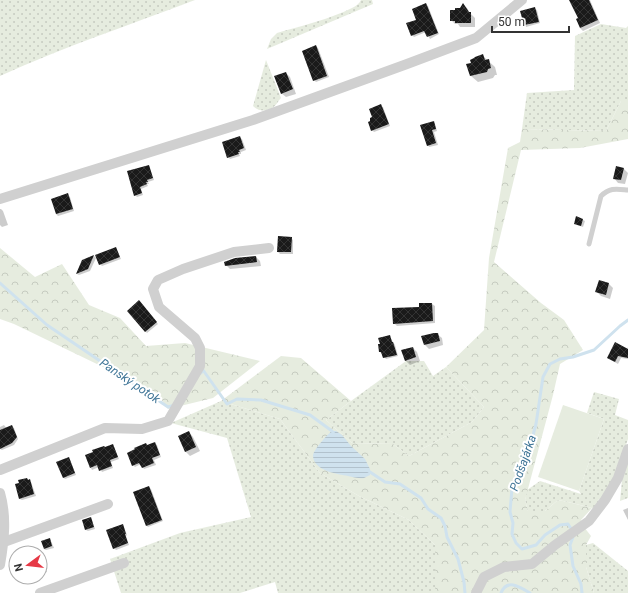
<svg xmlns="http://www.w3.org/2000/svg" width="628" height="593" viewBox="0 0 628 593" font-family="Roboto,sans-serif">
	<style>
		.grass { fill: url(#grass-dots) }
		.forest { fill: url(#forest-crowns) }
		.garden { fill: #e6ecdf }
		.water { fill: url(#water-rules) }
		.shadow { fill: #0003 }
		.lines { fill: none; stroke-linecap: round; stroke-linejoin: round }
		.stream { stroke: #cfe2ee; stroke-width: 3 }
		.building { fill: url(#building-cross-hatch) }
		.service { stroke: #d0d0d0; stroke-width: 5 }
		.minor { stroke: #d0d0d0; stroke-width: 10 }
		.labels { text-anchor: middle; stroke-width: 4; stroke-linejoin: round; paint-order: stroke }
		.water-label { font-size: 12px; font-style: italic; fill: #3f7597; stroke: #fff }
	</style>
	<defs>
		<pattern id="grass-dots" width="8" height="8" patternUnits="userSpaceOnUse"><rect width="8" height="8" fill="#e6ecdf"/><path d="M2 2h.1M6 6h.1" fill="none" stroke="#c6cbc0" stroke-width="1.8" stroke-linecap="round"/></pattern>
		<pattern id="forest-crowns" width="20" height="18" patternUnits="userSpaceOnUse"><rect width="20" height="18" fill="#e6ecdf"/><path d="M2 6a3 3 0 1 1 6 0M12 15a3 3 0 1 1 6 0" fill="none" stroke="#c6cbc0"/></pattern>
		<pattern id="water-rules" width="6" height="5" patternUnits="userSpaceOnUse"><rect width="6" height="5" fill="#cfe2ee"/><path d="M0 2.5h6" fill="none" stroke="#b2c2cd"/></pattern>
		<pattern id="building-cross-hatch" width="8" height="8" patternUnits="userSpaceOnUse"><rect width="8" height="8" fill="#1a1a1a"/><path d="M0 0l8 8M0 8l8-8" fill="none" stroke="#333"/></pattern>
	</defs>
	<rect width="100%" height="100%" fill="#fff"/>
	<!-- grass -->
	<path class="grass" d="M0,0H195C130,25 63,47 0,76Z
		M361,0H372L373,4L267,49L271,39L277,33C301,26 330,19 352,8C356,6 359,4 361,0Z
		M601,24L626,28L628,26V101H621L606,131L522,129L527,93L574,90L575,36Z
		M266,60L281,98C278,101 276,106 272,108C266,112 258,111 253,106Z
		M406,361H424L433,376L446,367L484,407L472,422L409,456L393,444L352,443L326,420L351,401Z
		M594,392L619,399L615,415L628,420V439L617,471L603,498L598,500L599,501L596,508H592L568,502L558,500L545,511H528L525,500L527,490L540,481L581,494L579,491L604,419L587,413Z
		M221,401L280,419L320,473L359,496L409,520L435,545V593H278L275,582L240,593H121L110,559L180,533L251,517L227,438L171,423Z
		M628,458V498L620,501L622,480Z
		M593,543L628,571V593H594L586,567V545Z"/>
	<!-- forest -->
	<path class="forest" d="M621,101H628V139L580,148L521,150L494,262L541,303L564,320L583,350L560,364L553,395L525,500L528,511H545L558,500L568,502L592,508L581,520L584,527L591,536L586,545V567L594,593H435V545L409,520L359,496L320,473L280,419L221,401L281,356L301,358L351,401L326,420L352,443L393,444L409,456L472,422L484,407L446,367L484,330L489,258L508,148L520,142L522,129L606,131Z
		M0,248L35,277L62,264L89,305L120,318L146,346L185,343L260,361L213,398L168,409L157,393L14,324L0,319Z"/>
	<!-- garden -->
	<path class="garden" d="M563,405L604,419L579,491L538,477Z"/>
	<!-- water -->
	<path class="water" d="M332,431H336L342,435L351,446L365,459L370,469V475C368,476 366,477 364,478C360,479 353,477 348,476C338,474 314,471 313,456C313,450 327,435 332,431Z"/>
	<!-- shadow -->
	<path class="shadow" d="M571,0H590L600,23L583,31L580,28L579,19Z
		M426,4L428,6L439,34L430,39L426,32L414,37L412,35L417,20Z
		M463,4L467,8L470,13L475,18V27H460L458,24H455L451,20L456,11L461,9Z
		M535,9L537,10L540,23L526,27L524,25Z
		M316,46L318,48L329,77L316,82L314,80Z
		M483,56L495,67L497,75H495L493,78L478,82L471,76L472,63Z
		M286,73L290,77L296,94L286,97L281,93Z
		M381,106L383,107L390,126L374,132L372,130Z
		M433,122L435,124L437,131L434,132L438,145L429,147L428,145Z
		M240,138L242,139L246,150L241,152V154H239L240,156L230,159L228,157Z
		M149,166L150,168L154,180L148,182L149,184H147L148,186L141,189L143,195L137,197L135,195Z
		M623,168L628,173L625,184L618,183L614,178Z
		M68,195L70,197L74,211L58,216L56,214Z
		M0,209H1L3,211L8,225L2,227L0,225Z
		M583,220L585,221L583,227L577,225L575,223Z
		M291,238L293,240V254H280L278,252Z
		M115,248L117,250L121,259L102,266L100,264Z
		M94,256L96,258L90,271L79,275L77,274L83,261Z
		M256,257L260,261L261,266L230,269L226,265Z
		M609,284L613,288L610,299L601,296L596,291Z
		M139,302L158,324L147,333L128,311Z
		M420,304H432L435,306V323L397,326L394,323L420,307Z
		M437,334L442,338L443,345L429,349L425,345Z
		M390,337L395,345L398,356L386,359L380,352Z
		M628,347V359L621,358L618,364L611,360L608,358L627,350Z
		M413,348L417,352L420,361L410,365L405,360Z
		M4,425L7,429L12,426L14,428L18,439L14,445L2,450L0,449V427Z
		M189,432L193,437L200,451L190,456L185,451Z
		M155,443L157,445L161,457L154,460L156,465L144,469L141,464L135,467L133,465L147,446Z
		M114,447L119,459L111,462L113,468L102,472L99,467L92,470L91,468L105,448Z
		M68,458L70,460L76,475L65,479L63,477Z
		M27,479L31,482L36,496L22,500L20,499Z
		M149,487L151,489L163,521L148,527L146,525Z
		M628,508V520L623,510Z
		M90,518L92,520L95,529L88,531L86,530Z
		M122,525L124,527L127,535L126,536L129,545L116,550L114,548Z
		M49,539L51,541L54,548L46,550L44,549Z
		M40,554L47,572L40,575Z"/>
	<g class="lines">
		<!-- stream -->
		<path class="stream" d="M0,283L47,325L168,407L175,405
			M201,373L203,370L227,404L237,399L261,400L310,415L332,431L334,434
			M367,470L385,482L400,484L421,498L428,509L441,518L445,526L447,537L458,559L464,582L465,593
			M572,530L568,524L560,525L545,535L536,545L522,549L516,543L512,534L513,523L510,512L512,488L519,469L528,454L536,424L543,377L550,364L560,359L573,357L594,350L620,326L628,320
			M573,535V537L570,545L573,566L581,584L582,593
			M501,593C507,578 520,587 530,593"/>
	</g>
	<!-- building -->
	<path class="building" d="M569,0H589L598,20L580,28L576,19L578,18Z
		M426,3L438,33L427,37L424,31L411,36L406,23L416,20L412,9Z
		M463,3L469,12H471V23H455V21H450V10H455V8H460Z
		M535,7L539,22L524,25L520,11Z
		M316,45L327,76L313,81L302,51Z
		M483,54L485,60L489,59L491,68L488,69L487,72L470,76L466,64L471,63L470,60L474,58L475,57Z
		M286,72L293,89L281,94L274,76Z
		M381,104L389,124L371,131L368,122L370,121V118L372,117L369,109Z
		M434,121L436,129L432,130L436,143L427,146L420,125Z
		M240,136L244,148L239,150L240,152H238L239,154L227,158L222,142Z
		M149,165L153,178L147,180L148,182H146L147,184L140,187L142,193L134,196L127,171Z
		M616,166L624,168L621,180L613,179Z
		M68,193L73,209L56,214L51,199Z
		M576,216L583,219L581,226L574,224Z
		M278,236L292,237L291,252H277Z
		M116,247L120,257L99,265L95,255Z
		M94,255L88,269L76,274L82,260Z
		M256,256L257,262L225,266L224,262L235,258Z
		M599,280L609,283L606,295L595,292Z
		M139,300L157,322L145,332L127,311Z
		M419,303H432L433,321L393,324L392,308L419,307Z
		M434,333H438L440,341L424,345L421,336Z
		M390,335L392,342H393L397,355L383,358L381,352H379L378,344H380L378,338Z
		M615,342L628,349V358L618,356L615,362L607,358Z
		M413,347L416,357L405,361L401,350Z
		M12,425L17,437L12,443L0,449V430Z
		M189,431L196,447L185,452L178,436Z
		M155,442L160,455L152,458L154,463L142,468L139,463L132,466L127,453L135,449L134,448L146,443L147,445Z
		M113,444L118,457L110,460L112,466L99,471L97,465L90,468L85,455L93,452L92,450L104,446L105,447Z
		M69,457L75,473L63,478L56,462Z
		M27,478L28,480L30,479L34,494L19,499L15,484L19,483L18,480Z
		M149,486L162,520L146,526L133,492Z
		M91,517L94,527L85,530L82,520Z
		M123,524L126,534H125L128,543L113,549L106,530Z
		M50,538L52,546L44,549L41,541Z"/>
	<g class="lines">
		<!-- service -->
		<path class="service" d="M589,244L601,196C610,187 617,189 628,190"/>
		<!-- minor -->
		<path class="minor" d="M0,199L253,120L407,64L476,38L522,0
			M0,470L105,428L142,429L168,421L200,366V348L195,338L159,307L153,289L158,280L183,269L234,252L269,248
			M0,493C7,517 4,541 0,565
			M4,542L108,504
			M40,593L124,563
			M476,593L484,577L504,567L532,564L555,545L589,521L605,500L618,478L628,449"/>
	</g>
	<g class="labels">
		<!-- water labels -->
		<g class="water-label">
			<text transform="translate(130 381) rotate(34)" y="4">Panský potok</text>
			<text transform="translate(523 463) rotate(-71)" y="4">Podšajárka</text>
		</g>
	</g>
	<!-- north arrow -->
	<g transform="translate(28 565) rotate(255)"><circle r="19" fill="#ffffff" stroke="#adadad"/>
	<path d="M0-3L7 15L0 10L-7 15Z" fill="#e63946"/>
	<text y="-6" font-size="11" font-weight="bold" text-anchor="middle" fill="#333333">N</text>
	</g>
	<!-- scale -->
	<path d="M492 26v6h77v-6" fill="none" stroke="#333333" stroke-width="2"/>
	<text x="498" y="26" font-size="12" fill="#333333" stroke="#ffffff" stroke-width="3" paint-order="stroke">50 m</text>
</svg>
